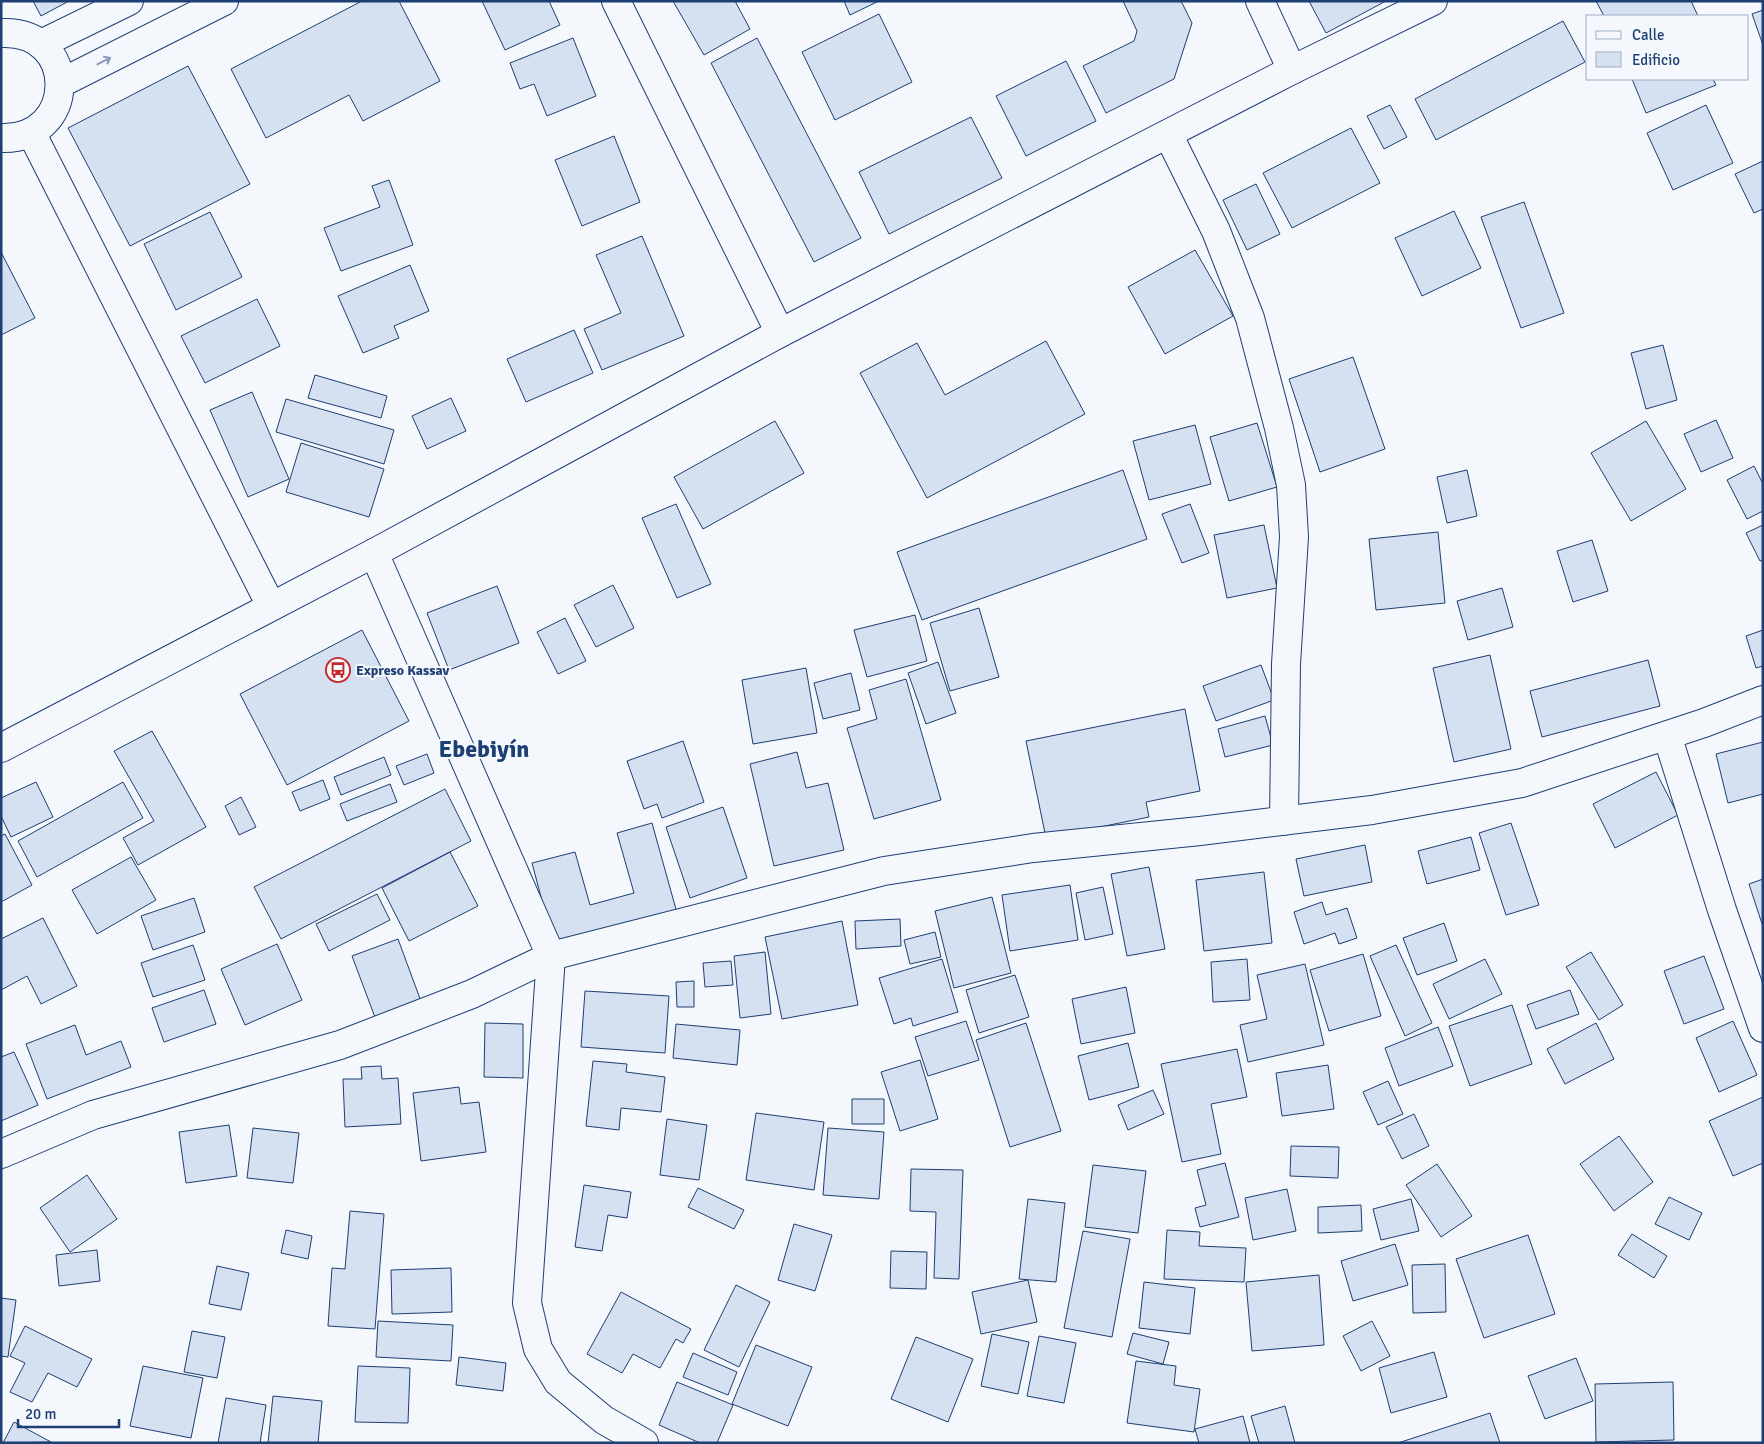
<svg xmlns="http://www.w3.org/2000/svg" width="1764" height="1444" viewBox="0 0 1764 1444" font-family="Signika,sans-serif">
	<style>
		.building { fill: #d5e0f0; stroke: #1d3f73 }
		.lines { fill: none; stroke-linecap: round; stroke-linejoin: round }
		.street-casing { stroke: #1d3f73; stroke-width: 30 }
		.secondary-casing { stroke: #1d3f73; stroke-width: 30 }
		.street { stroke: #f4f7fb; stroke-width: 28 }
		.secondary { stroke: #f4f7fb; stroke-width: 28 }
		.oneway { stroke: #889bb7 }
		.labels { text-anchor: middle; stroke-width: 4; stroke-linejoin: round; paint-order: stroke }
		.poi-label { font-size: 14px; font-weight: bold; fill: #1d3f73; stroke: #f4f7fb; text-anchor: start }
		.town-label { font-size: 24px; font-weight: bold; fill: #1d3f73; stroke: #f4f7fb }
	</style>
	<rect width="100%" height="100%" fill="#f4f7fb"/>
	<!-- building -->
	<path class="building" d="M33,1H69L41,16Z
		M362,1H399L440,81L363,121L349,95L266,138L231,69Z
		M482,1H549L560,25L505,50Z
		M673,1H735L750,29L704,55Z
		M844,1H879L850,15Z
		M1123,1H1181L1192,23L1174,79L1106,113L1083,66L1134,41L1137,31Z
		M1309,1H1386L1326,33Z
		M1596,1H1691L1698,16H1604Z
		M1763,10V45L1752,14Z
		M879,14L912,82L835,120L802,52Z
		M1563,21L1585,62L1436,140L1415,99Z
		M573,38L596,96L547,116L534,84L520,89L510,63Z
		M757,38L861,238L814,262L711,63Z
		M1066,61L1096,121L1026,156L996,96Z
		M188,66L250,184L130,246L68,128Z
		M1632,79H1713L1716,85L1646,113Z
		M1390,105L1407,137L1384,149L1367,116Z
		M1706,105L1733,163L1673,190L1647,133Z
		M971,117L1002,178L889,234L859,172Z
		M1351,128L1380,183L1292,228L1263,173Z
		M614,136L640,202L582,226L555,160Z
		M1763,161V209L1754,213L1735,174Z
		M389,180L413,245L341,271L324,228L380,207L372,186Z
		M1256,184L1280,234L1247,250L1223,200Z
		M1524,202L1564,313L1521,328L1481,217Z
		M1454,211L1481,268L1422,296L1395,238Z
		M210,212L242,277L176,310L144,244Z
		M642,236L684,336L602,370L584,329L621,313L596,255Z
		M1195,250L1233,316L1165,354L1128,287Z
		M1,252L35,318L1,335Z
		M410,265L429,311L394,326L399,338L363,353L338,296Z
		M257,299L280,346L205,383L181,336Z
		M574,330L593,373L526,402L507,359Z
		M1046,341L1085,414L927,498L860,373L917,343L945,395Z
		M1663,345L1677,400L1646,409L1631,353Z
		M1353,357L1385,449L1320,472L1289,379Z
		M315,375L387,396L381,418L308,398Z
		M252,392L289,479L248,497L210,410Z
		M451,398L466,431L427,449L412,416Z
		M286,399L394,430L384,464L276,432Z
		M1716,420L1733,458L1701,472L1684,434Z
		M775,421L804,473L703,529L674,477Z
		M1646,421L1686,489L1631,521L1591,453Z
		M1257,423L1277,487L1229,501L1210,437Z
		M1195,425L1211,484L1149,500L1133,441Z
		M301,443L384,469L369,517L286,492Z
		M1754,466L1763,484V511L1747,519L1727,480Z
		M1123,470L1147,539L922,620L897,552Z
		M1467,470L1477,516L1447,523L1437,477Z
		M676,504L711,584L677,598L642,518Z
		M1190,504L1209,553L1182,563L1162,514Z
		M1264,525L1277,588L1227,598L1214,535Z
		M1763,525V560L1760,561L1746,533Z
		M1438,532L1445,603L1376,610L1369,539Z
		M1592,540L1608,591L1573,602L1557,551Z
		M613,585L634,628L596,647L574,605Z
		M497,586L519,643L449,670L427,613Z
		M1502,588L1513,627L1468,640L1457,601Z
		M979,608L999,677L950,691L930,623Z
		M915,615L927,661L867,677L854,630Z
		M565,618L586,661L558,674L537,632Z
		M362,630L409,721L287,785L240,694Z
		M1763,630V666L1756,668L1746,636Z
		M1490,655L1511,749L1454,762L1433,668Z
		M1648,660L1660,706L1542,737L1530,691Z
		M938,662L956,713L926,724L908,673Z
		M1261,665L1274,700L1216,721L1203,686Z
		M806,668L817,733L753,744L742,680Z
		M851,673L860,710L823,719L814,683Z
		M906,679L941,800L874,819L847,728L877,719L869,690Z
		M1185,709L1200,791L1146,802L1149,817L1046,838L1026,741Z
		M1265,716L1273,745L1225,757L1218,729Z
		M152,731L206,827L138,865L123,838L154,821L114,751Z
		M683,741L704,802L662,818L657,804L644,809L627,761Z
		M1763,742V794L1728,803L1716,754Z
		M797,752L806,788L828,783L844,850L774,866L750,764Z
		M427,754L434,773L404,785L396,766Z
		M384,757L391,775L341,795L334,777Z
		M1656,772L1678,815L1615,848L1593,804Z
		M323,780L330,799L300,811L292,792Z
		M36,782L53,817L11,837L1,816V798Z
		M123,782L143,818L37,877L18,841Z
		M390,784L397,802L347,821L340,804Z
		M445,789L471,841L281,939L254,887Z
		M241,797L256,827L239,835L225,806Z
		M723,807L747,878L690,898L666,827Z
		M652,823L677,913L554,946L532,863L575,852L590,905L634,893L617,833Z
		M1511,823L1539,905L1506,915L1479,833Z
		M5,834L32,885L1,902V836Z
		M1471,837L1480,870L1427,884L1418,851Z
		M1365,845L1372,882L1304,896L1296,859Z
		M450,852L478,906L409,941L382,888Z
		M131,857L156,900L97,934L72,890Z
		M1149,867L1165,949L1127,956L1111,874Z
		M1264,872L1272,943L1204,951L1196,880Z
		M1763,879V927L1749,884Z
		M1070,885L1078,940L1010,951L1002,895Z
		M1103,887L1113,934L1085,940L1076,893Z
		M377,894L390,920L329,951L316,924Z
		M992,897L1011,973L954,988L935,911Z
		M194,898L205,932L153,950L141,916Z
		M1322,902L1326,915L1347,908L1357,938L1339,944L1335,933L1304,944L1294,912Z
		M43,918L77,986L41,1004L27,976L1,990V939Z
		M900,919L901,946L856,949L855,921Z
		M842,921L858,1005L782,1019L765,937Z
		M1444,923L1457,961L1417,975L1403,938Z
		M935,932L941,957L910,964L904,940Z
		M398,939L422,1004L376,1020L352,956Z
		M277,944L302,1000L245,1025L221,969Z
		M193,945L205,980L153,997L141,963Z
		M1396,945L1432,1023L1405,1036L1370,956Z
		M765,952L771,1014L740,1018L734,956Z
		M1591,952L1623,1005L1599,1020L1566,967Z
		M1363,954L1381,1016L1329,1031L1310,970Z
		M1704,956L1724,1009L1684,1024L1664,971Z
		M942,959L958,1012L913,1026L911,1018L894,1024L879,978Z
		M1247,959L1250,1000L1213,1002L1211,962Z
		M1485,959L1502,994L1449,1019L1433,984Z
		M731,961L733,985L705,987L703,963Z
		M1305,964L1324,1045L1248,1062L1240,1025L1267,1019L1257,975Z
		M1015,975L1029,1017L979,1033L966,990Z
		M694,981V1007H677L676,982Z
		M1126,987L1135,1033L1081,1044L1072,999Z
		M204,990L216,1024L164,1042L152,1008Z
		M1570,990L1579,1014L1536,1029L1527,1005Z
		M585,991L669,996L665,1053L581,1047Z
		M1512,1005L1532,1064L1470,1086L1449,1026Z
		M966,1021L979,1060L928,1076L915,1037Z
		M1733,1021L1757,1075L1719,1092L1696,1038Z
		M485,1023L523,1024V1078L484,1077Z
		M1026,1023L1061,1131L1010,1147L976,1040Z
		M1596,1023L1614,1059L1565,1084L1547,1049Z
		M676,1024L740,1030L737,1065L673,1058Z
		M75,1025L86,1055L121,1041L131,1067L47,1099L26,1044Z
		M1438,1027L1453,1066L1399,1086L1385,1048Z
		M1128,1043L1139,1087L1089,1100L1078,1056Z
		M1237,1049L1247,1097L1211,1104L1221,1154L1182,1162L1161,1064Z
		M14,1052L38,1105L1,1121V1057Z
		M920,1060L938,1119L900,1131L881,1072Z
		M593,1061L627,1064L626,1072L665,1077L661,1112L621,1108L619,1130L586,1126Z
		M1328,1065L1334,1109L1282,1116L1276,1073Z
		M381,1066L382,1079L398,1078L401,1124L345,1127L343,1079H362L361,1067Z
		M1388,1081L1403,1114L1378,1125L1363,1092Z
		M459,1087L461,1104L479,1102L486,1152L421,1161L413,1093Z
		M1153,1090L1164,1114L1128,1130L1118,1105Z
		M1763,1097V1163L1733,1176L1709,1121Z
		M852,1099H884V1124H852Z
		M756,1113L824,1122L814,1190L746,1180Z
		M1414,1114L1429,1146L1402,1159L1386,1127Z
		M667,1119L707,1125L699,1180L660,1175Z
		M229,1125L237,1176L186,1183L179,1132Z
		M253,1128L299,1133L293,1183L247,1178Z
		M828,1128L884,1132L879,1199L823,1195Z
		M1619,1136L1653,1182L1614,1211L1580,1164Z
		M1291,1146L1339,1147L1338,1178L1290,1176Z
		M1225,1163L1239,1217L1200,1227L1195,1208L1206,1205L1197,1170Z
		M1437,1164L1472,1216L1441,1237L1406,1185Z
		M1093,1165L1146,1171L1138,1233L1085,1227Z
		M911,1169L963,1170L959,1279L934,1278L936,1212L910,1211Z
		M87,1175L117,1219L70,1252L40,1208Z
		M584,1185L631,1192L627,1218L608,1215L602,1251L575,1247Z
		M698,1188L744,1210L734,1229L688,1207Z
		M1287,1189L1296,1231L1253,1240L1245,1198Z
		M1669,1197L1702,1213L1689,1240L1655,1224Z
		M1028,1199L1065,1203L1056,1282L1019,1279Z
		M1411,1199L1419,1231L1381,1240L1373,1209Z
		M1361,1205L1362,1231L1318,1233V1207Z
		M350,1211L384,1214L375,1329L328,1326L332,1268L345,1269Z
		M794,1224L832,1235L815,1291L778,1280Z
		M286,1230L312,1236L308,1259L281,1253Z
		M1167,1230L1200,1232L1199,1246L1246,1248L1244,1282L1164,1279Z
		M1083,1231L1130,1239L1112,1337L1064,1328Z
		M1632,1234L1667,1256L1654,1278L1618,1255Z
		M1528,1235L1555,1314L1484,1338L1456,1259Z
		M1395,1244L1408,1285L1353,1301L1341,1261Z
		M97,1250L100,1281L59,1286L56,1255Z
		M891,1251L927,1252L926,1289L890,1288Z
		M1445,1264L1446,1312L1413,1313L1412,1265Z
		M217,1266L249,1273L241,1310L209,1304Z
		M451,1268L452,1312L392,1314L391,1270Z
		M1319,1275L1324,1345L1252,1351L1246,1282Z
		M1028,1280L1037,1322L981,1334L972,1292Z
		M1144,1282L1195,1288L1190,1334L1139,1328Z
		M736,1285L770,1302L739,1367L704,1350Z
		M621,1292L691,1329L683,1343L676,1339L660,1368L633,1354L622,1373L587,1354Z
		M1,1298L16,1300L8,1357L1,1356Z
		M378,1321L453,1325L451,1361L376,1357Z
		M1372,1321L1390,1356L1361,1371L1343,1336Z
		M25,1326L92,1359L77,1387L48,1373L32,1402L10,1392L25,1363L10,1356Z
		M192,1331L225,1337L217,1378L184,1372Z
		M1133,1333L1169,1342L1163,1364L1127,1354Z
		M992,1334L1029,1342L1018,1394L981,1386Z
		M1039,1336L1076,1343L1064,1403L1027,1396Z
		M916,1337L973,1359L948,1422L891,1399Z
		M756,1345L812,1367L788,1426L732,1404Z
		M1434,1352L1447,1397L1391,1413L1379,1368Z
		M693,1353L737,1372L728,1395L683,1377Z
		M459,1357L506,1363L503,1391L456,1385Z
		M1576,1358L1593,1401L1545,1419L1528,1376Z
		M1136,1361L1176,1366L1174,1385L1200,1389L1194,1432L1127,1423Z
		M143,1366L203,1378L191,1438L130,1426Z
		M358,1366L410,1368L408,1423L355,1422Z
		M677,1382L733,1405L717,1443H700L659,1425Z
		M1673,1382L1674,1440L1596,1442L1595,1384Z
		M273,1396L322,1401L318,1443H268Z
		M226,1398L266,1405L260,1443H218Z
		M1285,1406L1295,1443H1259L1251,1416Z
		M1490,1413L1500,1443H1398Z
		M1243,1416L1250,1443H1199L1195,1429Z
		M14,1422L51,1442L3,1443Z"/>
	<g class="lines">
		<defs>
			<path id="street" d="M616,1L780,333
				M1260,1L1292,70
				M1,33C80,29 78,141 1,138
				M41,44L129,1
				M61,83L224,1
				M31,132L271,606
				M1168,134L1216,231L1250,318L1279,428L1291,485L1294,537L1286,664L1284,821
				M374,553L551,956L527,1303L538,1349L558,1382L604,1420L644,1443
				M1667,735L1722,910L1763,1028
				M1,1154L93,1115L340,1045L472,994L551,956L884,871L1033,848L1200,831L1372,810L1522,783L1704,723L1763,700"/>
			<path id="secondary" d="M1,748L374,553L780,333L1292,70L1433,1"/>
		</defs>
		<!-- street casing -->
		<use href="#street" class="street-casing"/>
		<!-- secondary casing -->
		<use href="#secondary" class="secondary-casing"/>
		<!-- street -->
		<use href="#street" class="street"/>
		<!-- secondary -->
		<use href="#secondary" class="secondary"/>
	</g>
	<!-- one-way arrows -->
	<defs><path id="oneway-shaft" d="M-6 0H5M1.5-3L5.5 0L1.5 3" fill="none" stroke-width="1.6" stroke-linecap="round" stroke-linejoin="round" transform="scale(1.25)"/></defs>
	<use class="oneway" href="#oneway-shaft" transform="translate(104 61) rotate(-27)"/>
	<!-- icons -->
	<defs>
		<symbol id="bus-ring" viewBox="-11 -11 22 22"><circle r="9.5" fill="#f4f7fb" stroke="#c62828" stroke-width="1.5"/><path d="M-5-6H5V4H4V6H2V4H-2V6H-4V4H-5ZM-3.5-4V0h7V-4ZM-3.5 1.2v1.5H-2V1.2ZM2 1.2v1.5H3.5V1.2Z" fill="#c62828"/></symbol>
	</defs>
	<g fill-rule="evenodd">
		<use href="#bus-ring" x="324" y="656" width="28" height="28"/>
	</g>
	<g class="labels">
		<!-- poi labels -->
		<g class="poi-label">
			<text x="356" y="675">Expreso Kassav</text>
		</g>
		<!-- town labels -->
		<g class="town-label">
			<text x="484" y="757">Ebebiyín</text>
		</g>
	</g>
	<!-- border -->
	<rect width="1764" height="1444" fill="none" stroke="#1d3f73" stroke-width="5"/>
	<!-- legend -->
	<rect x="1586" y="15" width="162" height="65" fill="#f4f7fb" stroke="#9eadc5"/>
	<rect x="1596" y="31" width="25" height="8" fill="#f4f7fb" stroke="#9eadc5"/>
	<text x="1632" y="40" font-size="15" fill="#1d3f73">Calle</text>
	<rect x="1596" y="52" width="25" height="15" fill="#d5e0f0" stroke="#9eadc5"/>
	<text x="1632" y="65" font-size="15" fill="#1d3f73">Edificio</text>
	<!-- scale -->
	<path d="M18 1419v8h101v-8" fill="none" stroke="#1d3f73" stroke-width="2.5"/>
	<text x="25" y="1419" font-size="15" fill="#1d3f73" stroke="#f4f7fb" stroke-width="4" paint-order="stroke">20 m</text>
</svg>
